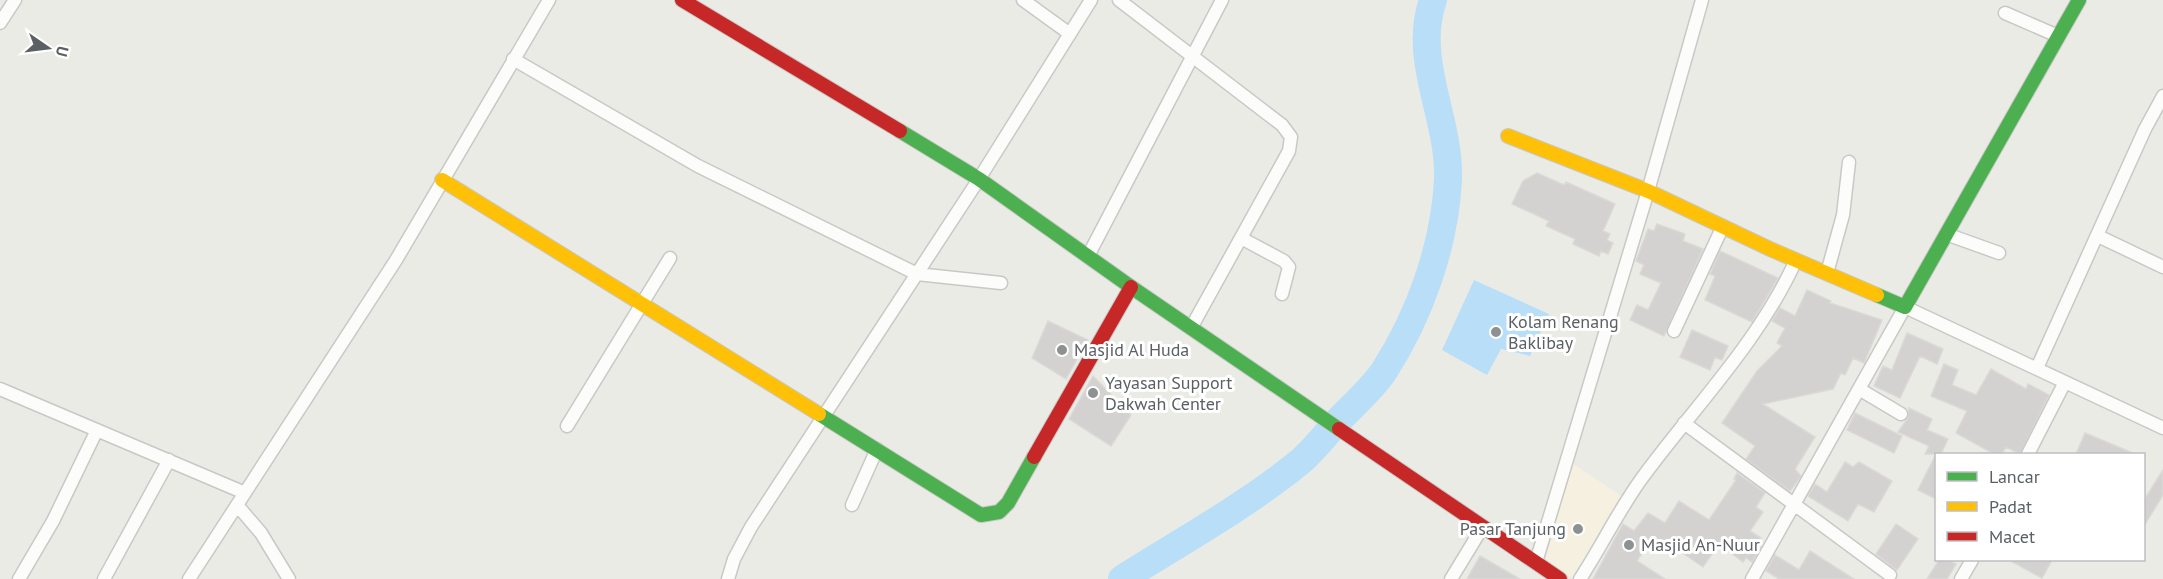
<svg xmlns="http://www.w3.org/2000/svg" width="2163" height="579" viewBox="0 0 2163 579" font-family="'PT Sans',sans-serif">
	<style>
		.commercial { fill: #f5f0df }
		.water { fill: #b9dff8 }
		.lines { fill: none; stroke-linecap: round; stroke-linejoin: round }
		.river { stroke: #b9dff8; stroke-width: 28 }
		.building { fill: #d3d2d0; stroke: #dad9d6; stroke-width: 1.5 }
		.street-casing { stroke: #c8c8c6; stroke-width: 15 }
		.fast-casing { stroke: #c7c8c6; stroke-width: 16 }
		.slow-casing { stroke: #c7c8c6; stroke-width: 16 }
		.jam-casing { stroke: #c7c8c6; stroke-width: 16 }
		.street { stroke: #fcfcfb; stroke-width: 12 }
		.fast { stroke: #4caf50; stroke-width: 14 }
		.slow { stroke: #ffc107; stroke-width: 14 }
		.jam { stroke: #c62828; stroke-width: 14 }
		.poi-dot { fill: #8d9192; stroke: #fff; stroke-width: 2 }
		.labels { text-anchor: middle; stroke-width: 6; stroke-linejoin: round; paint-order: stroke }
		.poi-label { font-size: 18px; fill: #5b6064; stroke: #fff; text-anchor: start }
	</style>
	<rect width="100%" height="100%" fill="#ebebe6"/>
	<!-- commercial -->
	<path class="commercial" d="M1572,463L1624,498L1573,579L1545,560L1562,489Z"/>
	<!-- water -->
	<path class="water" d="M1474,280L1549,314L1530,356L1501,349L1487,375L1442,350Z"/>
	<g class="lines">
		<!-- river -->
		<path class="river" d="M1122,579C1182,541 1246,506 1301,461C1314,450 1326,434 1338,421C1353,405 1372,389 1384,371C1420,315 1445,245 1448,179C1450,118 1412,60 1433,0"/>
	</g>
	<!-- building -->
	<path class="building" d="M1537,173L1564,185L1566,182L1615,204L1603,231L1610,234L1607,240L1613,243L1608,254L1601,251L1599,256L1573,244L1575,239L1546,226L1549,221L1512,204L1523,181Z
		M1657,224L1685,234L1683,241L1703,249L1664,336L1630,320L1637,305L1648,310L1661,283L1640,274L1644,265L1636,261L1648,229L1654,231Z
		M1720,251L1778,278L1752,322L1705,300L1715,276L1710,274Z
		M1807,290L1831,301L1830,303L1882,320L1864,363L1853,358L1845,375L1841,373L1833,389L1763,404L1815,437L1795,469L1801,476L1790,491L1746,459L1755,446L1722,423L1757,371L1782,346L1777,343L1785,328L1772,321L1780,308L1795,316Z
		M1048,321L1088,340L1066,379L1032,358Z
		M1692,330L1728,346L1722,360L1715,357L1710,370L1680,357Z
		M1907,333L1943,349L1937,364L1920,356L1900,398L1874,386L1883,366L1892,370Z
		M1944,364L1958,370L1952,385L1976,395L1991,369L2026,389L2028,384L2049,395L2020,454L2006,447L2002,454H1994L1956,433L1967,411L1931,396Z
		M1093,376L1131,415L1111,446L1069,419Z
		M1909,408L1932,419L1927,430L1948,439L1941,454H1936V499L1918,490L1936,454H1925L1929,446L1898,432L1908,418Z
		M1855,413L1902,436L1894,453L1847,430Z
		M2085,433L2135,454H2076Z
		M1845,462L1853,467L1859,462L1892,481L1874,512L1858,504L1848,521L1808,496L1815,484L1827,492Z
		M2163,470V495L2144,526V500Z
		M1737,473L1765,493L1756,507L1763,512L1750,531L1761,538L1757,543L1761,546L1752,562L1746,558L1743,562L1719,544L1703,567L1671,545L1668,548L1652,537L1637,561L1665,579H1593L1623,524L1634,531L1648,513L1665,523L1679,501L1709,520L1736,480L1734,479Z
		M1896,524L1918,539L1897,570L1876,554Z
		M1810,551L1854,579H1779L1766,571L1775,555L1799,570Z
		M1480,556L1520,579H1467Z
		M1939,560H1948L1956,564L1947,579H1927Z
		M2009,560H2052L2042,578Z"/>
	<g class="lines">
		<defs>
			<path id="street" d="M1023,0L1070,34
				M1119,0L1282,125L1291,137L1289,151L1191,328
				M2005,13L2058,36
				M0,23L15,0
				M513,59L698,166L917,274L1001,283
				M1946,234L1999,253
				M2098,236L2163,267
				M1241,238L1284,261L1289,267L1282,294
				M1088,256L1222,0
				M1827,273L1843,215L1849,162
				M1674,331L1723,226
				M2037,368L2145,129L2163,96
				M0,389L245,493
				M1859,389L1901,414
				M1684,423L1890,575
				M567,426L670,258
				M2028,454L2065,382
				M237,505L261,533L289,579
				M852,505L877,449
				M1536,562L1648,191L1702,0
				M19,579L53,521L97,430
				M104,579L169,460
				M189,579L396,260L549,0
				M728,579L734,559L751,527L979,179L1091,0
				M1451,579L1482,528
				M1580,579C1603,544 1620,507 1645,474C1697,404 1760,340 1796,260
				M1752,579L1905,307L2163,428
				M1961,579L1972,560"/>
			<path id="fast" d="M900,131L979,179L1131,287L1339,429
				M1877,295L1905,307L2079,0
				M819,414L981,515L999,512L1008,503L1034,457"/>
			<path id="slow" d="M1508,136L1648,191L1770,249L1877,295
				M442,180L819,414"/>
			<path id="jam" d="M682,0L900,131
				M1339,429L1560,579
				M1034,457L1131,287"/>
		</defs>
		<!-- street casing -->
		<use href="#street" class="street-casing"/>
		<!-- fast casing -->
		<use href="#fast" class="fast-casing"/>
		<!-- slow casing -->
		<use href="#slow" class="slow-casing"/>
		<!-- jam casing -->
		<use href="#jam" class="jam-casing"/>
		<!-- street -->
		<use href="#street" class="street"/>
		<!-- fast -->
		<use href="#fast" class="fast"/>
		<!-- slow -->
		<use href="#slow" class="slow"/>
		<!-- jam -->
		<use href="#jam" class="jam"/>
	</g>
	<!-- markers -->
	<g class="poi-dot">
		<circle cx="1496" cy="332" r="6"/>
		<circle cx="1062" cy="350" r="6"/>
		<circle cx="1093" cy="393" r="6"/>
		<circle cx="1578" cy="529" r="6"/>
		<circle cx="1629" cy="545" r="6"/>
	</g>
	<g class="labels">
		<!-- poi labels -->
		<g class="poi-label">
			<text x="1508" y="328">Kolam Renang<tspan x="1508" dy="21">Baklibay</tspan></text>
			<text x="1074" y="356">Masjid Al Huda</text>
			<text x="1105" y="389">Yayasan Support<tspan x="1105" dy="21">Dakwah Center</tspan></text>
			<text x="1566" y="535" text-anchor="end">Pasar Tanjung</text>
			<text x="1641" y="551">Masjid An-Nuur</text>
		</g>
	</g>
	<!-- legend -->
	<rect x="1935" y="453" width="210" height="108" fill="#ffffff" stroke="#bdbfc1" stroke-width="1.5"/>
	<rect x="1947" y="472" width="30" height="9" fill="#4caf50" stroke="#bdbfc1" stroke-width="1.5"/>
	<text x="1989" y="483" font-size="18" fill="#5b6064">Lancar</text>
	<rect x="1947" y="502" width="30" height="9" fill="#ffc107" stroke="#bdbfc1" stroke-width="1.5"/>
	<text x="1989" y="513" font-size="18" fill="#5b6064">Padat</text>
	<rect x="1947" y="532" width="30" height="9" fill="#c62828" stroke="#bdbfc1" stroke-width="1.5"/>
	<text x="1989" y="543" font-size="18" fill="#5b6064">Macet</text>
	<!-- north arrow -->
	<g transform="translate(48 48) rotate(104)" stroke="#ffffff" stroke-width="4.5" paint-order="stroke">
	<path d="M0-4.5L10 22L0 15L-10 22Z" fill="#5b6064"/>
	<text y="-9" font-size="16" font-weight="bold" text-anchor="middle" fill="#5b6064">U</text>
	</g>
</svg>
